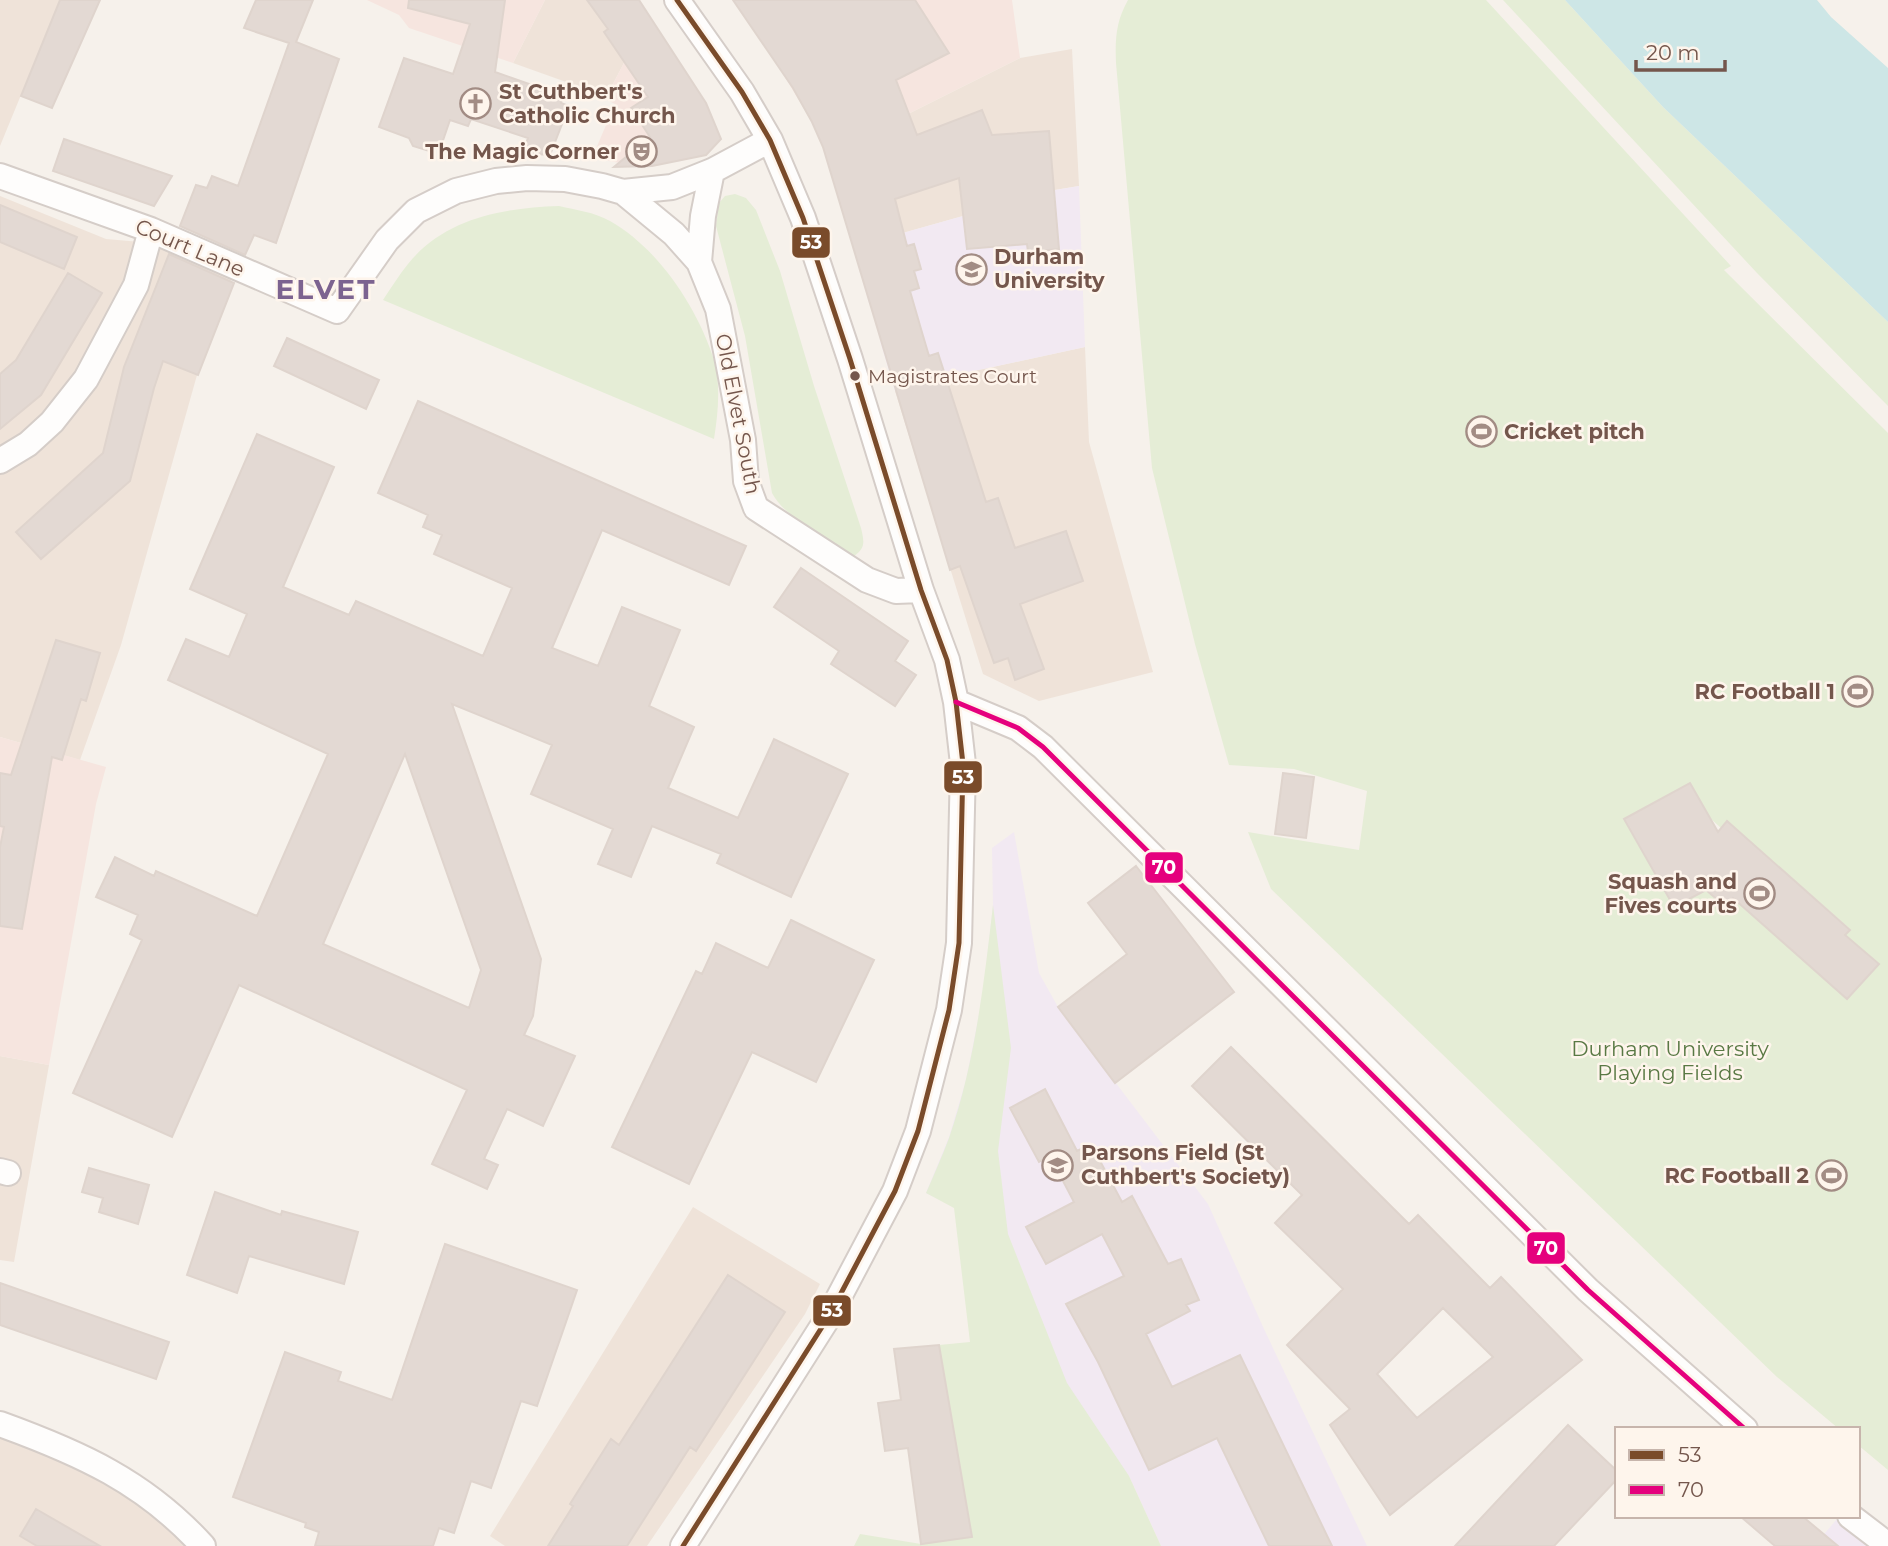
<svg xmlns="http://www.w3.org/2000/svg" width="1888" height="1546" viewBox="0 0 1888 1546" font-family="Montserrat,sans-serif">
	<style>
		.residential { fill: #efe3d9 }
		.commercial { fill: #f6e5df }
		.education { fill: #f2e9f2 }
		.green { fill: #e5edd6; fill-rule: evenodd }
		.water { fill: #cde6e6 }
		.building { fill: #e3d9d3; stroke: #dfd4cd; stroke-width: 2; fill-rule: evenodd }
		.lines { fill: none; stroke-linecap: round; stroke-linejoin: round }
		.street-casing { stroke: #d5cdc8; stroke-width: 28 }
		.street { stroke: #fefdfc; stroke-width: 24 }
		.bus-1-casing { stroke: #fef5ec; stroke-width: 10 }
		.bus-2-casing { stroke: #fef5ec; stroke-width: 10 }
		.bus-1 { stroke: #7a4b2a; stroke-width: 5 }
		.bus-2 { stroke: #e5007d; stroke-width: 5 }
		.bus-dot { fill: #74564c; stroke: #fef5ec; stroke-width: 2.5 }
		.labels { text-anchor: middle; stroke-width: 5; stroke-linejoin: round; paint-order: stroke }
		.bus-label { font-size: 19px; fill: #74564c; stroke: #fef5ec; text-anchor: start }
		.poi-label { font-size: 21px; font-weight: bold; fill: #74564c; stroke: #fef5ec; text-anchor: start }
		.street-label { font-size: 21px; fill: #74564c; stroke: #fef5ec }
		.park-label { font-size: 21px; fill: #597944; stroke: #fef5ec }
		.district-label { font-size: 28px; font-weight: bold; letter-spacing: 2px; fill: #7c6390; stroke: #fef5ec }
		.line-badge { stroke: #fef5ec; stroke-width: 2.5 }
		.badge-label { font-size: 19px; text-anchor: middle; font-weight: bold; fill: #fff }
	</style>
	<rect width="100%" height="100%" fill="#f6f1eb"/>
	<!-- residential -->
	<path class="residential" d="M0,0H60L0,146Z
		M545,0H638L625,61L605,99L569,83L513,63Z
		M1072,49L1079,186L1055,190L853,247L823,147L898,119L1020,58Z
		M0,196L106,239L175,245L235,270L199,368L121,645L80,760L0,737Z
		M1085,347L1089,442L1153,672L1039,701L983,674L895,391L946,377Z
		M0,1056L49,1065L14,1262L0,1260Z
		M693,1207L820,1284L805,1314L647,1546H505L490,1536Z
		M0,1434L91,1469L159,1517L192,1546H0Z"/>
	<!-- commercial -->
	<path class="commercial" d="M367,0H545L513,63L409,28L399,15Z
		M874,0H1012L1020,58L898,119L823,147L812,122L777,64Z
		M654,24L706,103L721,139L706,155L652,166H637L592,158L615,104L605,99L625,61Z
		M0,737L106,767L96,804L49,1065L0,1056Z"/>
	<!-- education -->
	<path class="education" d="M1079,186L1085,347L946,377L895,391L880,341L921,329L910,291L869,303L853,247L1055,190Z
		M1014,832L1039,973L1058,1007L1208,1204L1264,1329L1367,1546H1161L1129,1476L1052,1379L954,1207L926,1193L949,1137L966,1080L983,995L993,905L992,848Z
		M1837,1519L1874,1546H1814Z"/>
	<!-- green -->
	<path class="green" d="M1128,0H1486L1731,266L1724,270L1888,433V1470L1858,1445V1429H1839L1777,1377L1271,889L1248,832L1359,850L1367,791L1294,769L1229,765L1195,644L1152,468L1116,63C1115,39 1116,21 1128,0ZM1690,784L1710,818L1721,828L1727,821L1850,929L1845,935L1878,964L1847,999L1733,898L1706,890L1674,907L1624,819Z
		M1503,0H1565L1663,107L1888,322V406L1757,273Z
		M735,194L746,198L756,210L780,271L814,386L861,528C864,541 866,548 854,556C828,539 786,519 772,493L745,336L716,226L719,203L725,196Z
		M559,206C576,210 594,212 610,221C659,249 697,307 714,360C721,385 718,414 714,439L383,300C391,288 399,275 408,264C445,218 503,208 559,206Z
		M993,905L1011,1048L998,1151L1008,1234L1067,1383L1129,1476L1161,1546H854L860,1534L921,1544L972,1537L939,1345L970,1342L954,1208L926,1193C934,1175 942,1156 949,1138C975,1063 984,983 993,905Z"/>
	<!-- water -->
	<path class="water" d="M1565,0H1817L1831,17L1888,68V322L1663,107Z"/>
	<!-- building -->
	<path class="building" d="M60,0H100L52,108L21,96Z
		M256,0H313L296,42L339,59L276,243L254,235L245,255L180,226L196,185L207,188L212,176L238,186L289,43L244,28Z
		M409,0H505L495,72L563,96L561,103L569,106L550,155L522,153L528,138L471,119L468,126L450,120L440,149L434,147L429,151L413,146L409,138L379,127L404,58L453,74L470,24L408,8Z
		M587,0H639L706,103L721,139L706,155L652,166L614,167L650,137L631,108L648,97L604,32L608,29Z
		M733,0H915L949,53L896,80L917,135L982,110L992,135L1049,131L1059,249L1028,252L1027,244L967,249L959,178L895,199L907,246L914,244L921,269L914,271L919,288L910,291L921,329L929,356L938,353L986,502L998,498L1015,548L1066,531L1083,581L1020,604L1044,669L1015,680L1008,658L994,663L960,566L950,570L823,147L812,122L793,88Z
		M64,139L172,176L154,206L53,171Z
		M0,205L77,237L64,269L0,242Z
		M169,254L234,283L198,375L163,361L154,388L130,481L41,559L16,532L103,453L124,367Z
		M68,273L102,293L41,395L0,429V374L16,360Z
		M287,338L379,380L366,409L274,366Z
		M418,401L746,546L729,585L602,530L552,648L598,666L622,607L680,630L649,706L694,727L668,788L738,818L774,739L848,774L791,897L717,863L721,854L652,826L631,877L598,864L613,829L531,794L552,745L452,704L541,959L533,1016L524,1035L575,1056L543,1126L507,1109L484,1159L498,1165L487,1189L432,1164L467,1090L239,985L172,1137L73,1093L142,940L130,934L138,915L96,897L115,857L154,876L156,871L257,916L328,754L168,680L186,639L229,657L247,614L190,589L257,434L334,467L283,587L349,615L356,601L483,656L512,588L434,554L442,535L423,527L428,515L378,493ZM405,754L481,970L469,1008L323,944Z
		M801,568L908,641L895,661L916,675L895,706L831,664L839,651L774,607Z
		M56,640L100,653L86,701L81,699L62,760L52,757L22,929L0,926V847L4,827L0,826V773L11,775Z
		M1283,773L1314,777L1306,838L1275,834Z
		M1690,783L1718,832L1727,821L1850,930L1845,935L1879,964L1847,999L1733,898L1726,907L1706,890L1674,907L1624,819Z
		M1136,866L1234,992L1115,1083L1058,1007L1127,954L1088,903Z
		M791,920L874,960L816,1082L752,1052L689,1184L612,1147L696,971L702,974L716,943L768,968Z
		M1231,1047L1409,1224L1418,1215L1490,1288L1501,1277L1582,1360L1390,1515L1330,1425L1350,1409L1287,1345L1343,1289L1275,1223L1302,1195L1192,1086ZM1443,1308L1493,1357L1417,1418L1377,1374Z
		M1045,1089L1077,1151L1091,1144L1122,1202L1132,1196L1168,1264L1181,1259L1199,1300L1186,1305L1190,1311L1146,1334L1172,1387L1240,1355L1332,1546H1269L1217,1438L1149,1470L1098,1362L1066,1304L1124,1276L1102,1234L1046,1264L1026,1227L1074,1202L1050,1156L1039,1162L1010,1108Z
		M89,1168L149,1185L138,1224L99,1212L103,1198L82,1192Z
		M215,1192L281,1215L282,1211L358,1232L344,1284L249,1256L237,1293L187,1275Z
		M445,1244L577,1290L537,1406L521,1401L491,1488L471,1481L454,1533L439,1528L433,1546H315L319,1532L305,1527L306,1523L233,1497L285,1352L341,1372L338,1381L392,1400Z
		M728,1275L785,1312L696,1451L690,1447L627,1546H548L573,1506L570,1504L611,1439L619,1445Z
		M0,1283L169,1342L156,1379L0,1325Z
		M939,1345L972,1537L921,1544L908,1448L885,1451L878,1403L901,1400L894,1349Z
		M1568,1425L1617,1471V1479L1554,1546H1455Z
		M36,1509L100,1546H37L20,1536Z
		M1740,1516H1802L1838,1546H1775Z"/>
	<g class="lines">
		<defs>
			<path id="street" d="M677,0L742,92L770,140L803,218L850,359L921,590L947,660L956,702L963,764L959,943L949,1010L918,1131L895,1191L829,1316L683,1546
				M0,176L151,230L337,311L387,240L416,211L456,191L496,181L527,178L565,179L602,186L623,192L674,234L699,262L718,309L743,440L746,481L756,508L867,580L896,591L921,590
				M623,192L672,187L712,171L770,140
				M699,262L703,216L712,171
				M0,461L28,444L52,422L86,379L136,285L151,230
				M956,702L1018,728L1043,747L1588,1290L1745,1429
				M0,1171L8,1173
				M0,1424C80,1453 145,1482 203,1546
				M1850,1516L1888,1545"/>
		</defs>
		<!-- street casing -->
		<use href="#street" class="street-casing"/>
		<!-- street -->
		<use href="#street" class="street"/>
		<defs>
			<path id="bus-1" d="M677,0L742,92L770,140L803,218L850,359L921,590L947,660L956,702L963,764L959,943L949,1010L918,1131L895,1191L829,1316L683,1546"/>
			<path id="bus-2" d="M956,702L1018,728L1043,747L1588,1290L1745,1429"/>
		</defs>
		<!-- bus-1 casing -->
		<use href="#bus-1" class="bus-1-casing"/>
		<!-- bus-2 casing -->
		<use href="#bus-2" class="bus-2-casing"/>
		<!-- bus-1 -->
		<use href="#bus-1" class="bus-1"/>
		<!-- bus-2 -->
		<use href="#bus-2" class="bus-2"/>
	</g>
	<!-- icons -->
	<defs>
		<symbol id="church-ring" viewBox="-11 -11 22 22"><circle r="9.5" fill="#fef5ec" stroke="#a28c84" stroke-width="1.5"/><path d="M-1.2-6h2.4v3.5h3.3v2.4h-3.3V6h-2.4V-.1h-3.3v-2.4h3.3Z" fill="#a28c84"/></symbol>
		<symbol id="theatre-ring" viewBox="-11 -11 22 22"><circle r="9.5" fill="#fef5ec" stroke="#a28c84" stroke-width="1.5"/><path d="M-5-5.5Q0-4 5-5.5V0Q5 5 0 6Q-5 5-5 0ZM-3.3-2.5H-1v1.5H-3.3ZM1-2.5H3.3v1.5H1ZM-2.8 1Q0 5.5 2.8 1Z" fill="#a28c84"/></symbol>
		<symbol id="university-ring" viewBox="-11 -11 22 22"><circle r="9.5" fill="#fef5ec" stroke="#a28c84" stroke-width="1.5"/><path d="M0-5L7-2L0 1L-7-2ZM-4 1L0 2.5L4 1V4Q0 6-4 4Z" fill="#a28c84"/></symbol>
		<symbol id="stadium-ring" viewBox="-11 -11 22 22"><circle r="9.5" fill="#fef5ec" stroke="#a28c84" stroke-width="1.5"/><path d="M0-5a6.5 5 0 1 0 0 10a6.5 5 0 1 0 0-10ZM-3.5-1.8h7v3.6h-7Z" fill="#a28c84"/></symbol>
	</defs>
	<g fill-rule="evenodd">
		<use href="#church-ring" x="458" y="86" width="35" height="35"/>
		<use href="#theatre-ring" x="624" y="134" width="35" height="35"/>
		<use href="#university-ring" x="954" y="252" width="35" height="35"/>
		<use href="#stadium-ring" x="1464" y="414" width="35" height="35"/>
		<use href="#stadium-ring" x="1840" y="674" width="35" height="35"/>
		<use href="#stadium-ring" x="1742" y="876" width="35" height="35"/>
		<use href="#university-ring" x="1040" y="1148" width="35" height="35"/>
		<use href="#stadium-ring" x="1814" y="1158" width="35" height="35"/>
	</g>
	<!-- markers -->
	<circle class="bus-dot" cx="855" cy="376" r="6"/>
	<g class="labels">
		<!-- bus labels -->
		<g class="bus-label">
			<text x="868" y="383">Magistrates Court</text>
		</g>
		<!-- poi labels -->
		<g class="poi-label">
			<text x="499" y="99">St Cuthbert's<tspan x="499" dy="24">Catholic Church</tspan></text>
			<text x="619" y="159" text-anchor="end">The Magic Corner</text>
			<text x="994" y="264">Durham<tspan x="994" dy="24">University</tspan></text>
			<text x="1504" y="439">Cricket pitch</text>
			<text x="1835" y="699" text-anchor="end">RC Football 1</text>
			<text x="1737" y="889" text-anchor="end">Squash and<tspan x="1737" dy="24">Fives courts</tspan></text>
			<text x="1081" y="1160">Parsons Field (St<tspan x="1081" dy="24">Cuthbert's Society)</tspan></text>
			<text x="1809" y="1183" text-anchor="end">RC Football 2</text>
		</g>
		<!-- street labels -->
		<g class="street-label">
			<text transform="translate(190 248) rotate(23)" y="7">Court Lane</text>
			<text transform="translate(738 414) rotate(79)" y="7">Old Elvet South</text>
		</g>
		<!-- park labels -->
		<g class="park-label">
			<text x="1670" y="1056">Durham University<tspan x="1670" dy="24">Playing Fields</tspan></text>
		</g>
		<!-- district labels -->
		<g class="district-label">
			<text x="326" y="299">ELVET</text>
		</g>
	</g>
	<g class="line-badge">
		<rect x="791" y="226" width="40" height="33" rx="7" fill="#7a4b2a"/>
		<rect x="943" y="760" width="40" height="34" rx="7" fill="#7a4b2a"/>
		<rect x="1144" y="851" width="40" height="33" rx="7" fill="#e5007d"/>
		<rect x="1526" y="1231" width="40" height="34" rx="7" fill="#e5007d"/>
		<rect x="812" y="1294" width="40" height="33" rx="7" fill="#7a4b2a"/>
	</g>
	<g class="badge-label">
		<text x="811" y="249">53</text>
		<text x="963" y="784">53</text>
		<text x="1164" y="874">70</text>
		<text x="1546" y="1255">70</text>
		<text x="832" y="1317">53</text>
	</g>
	<!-- legend -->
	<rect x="1615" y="1427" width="245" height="91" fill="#fef5ec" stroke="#c7b5ac" stroke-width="2"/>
	<rect x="1629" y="1450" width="35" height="10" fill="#7a4b2a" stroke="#c7b5ac" stroke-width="2"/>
	<text x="1678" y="1462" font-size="21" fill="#74564c">53</text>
	<rect x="1629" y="1485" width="35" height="10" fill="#e5007d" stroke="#c7b5ac" stroke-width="2"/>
	<text x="1678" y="1497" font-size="21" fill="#74564c">70</text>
	<!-- scale -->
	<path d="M1636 60v10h89v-10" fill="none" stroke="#74564c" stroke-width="3.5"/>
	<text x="1646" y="60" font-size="21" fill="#74564c" stroke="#fef5ec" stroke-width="5" paint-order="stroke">20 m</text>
</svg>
